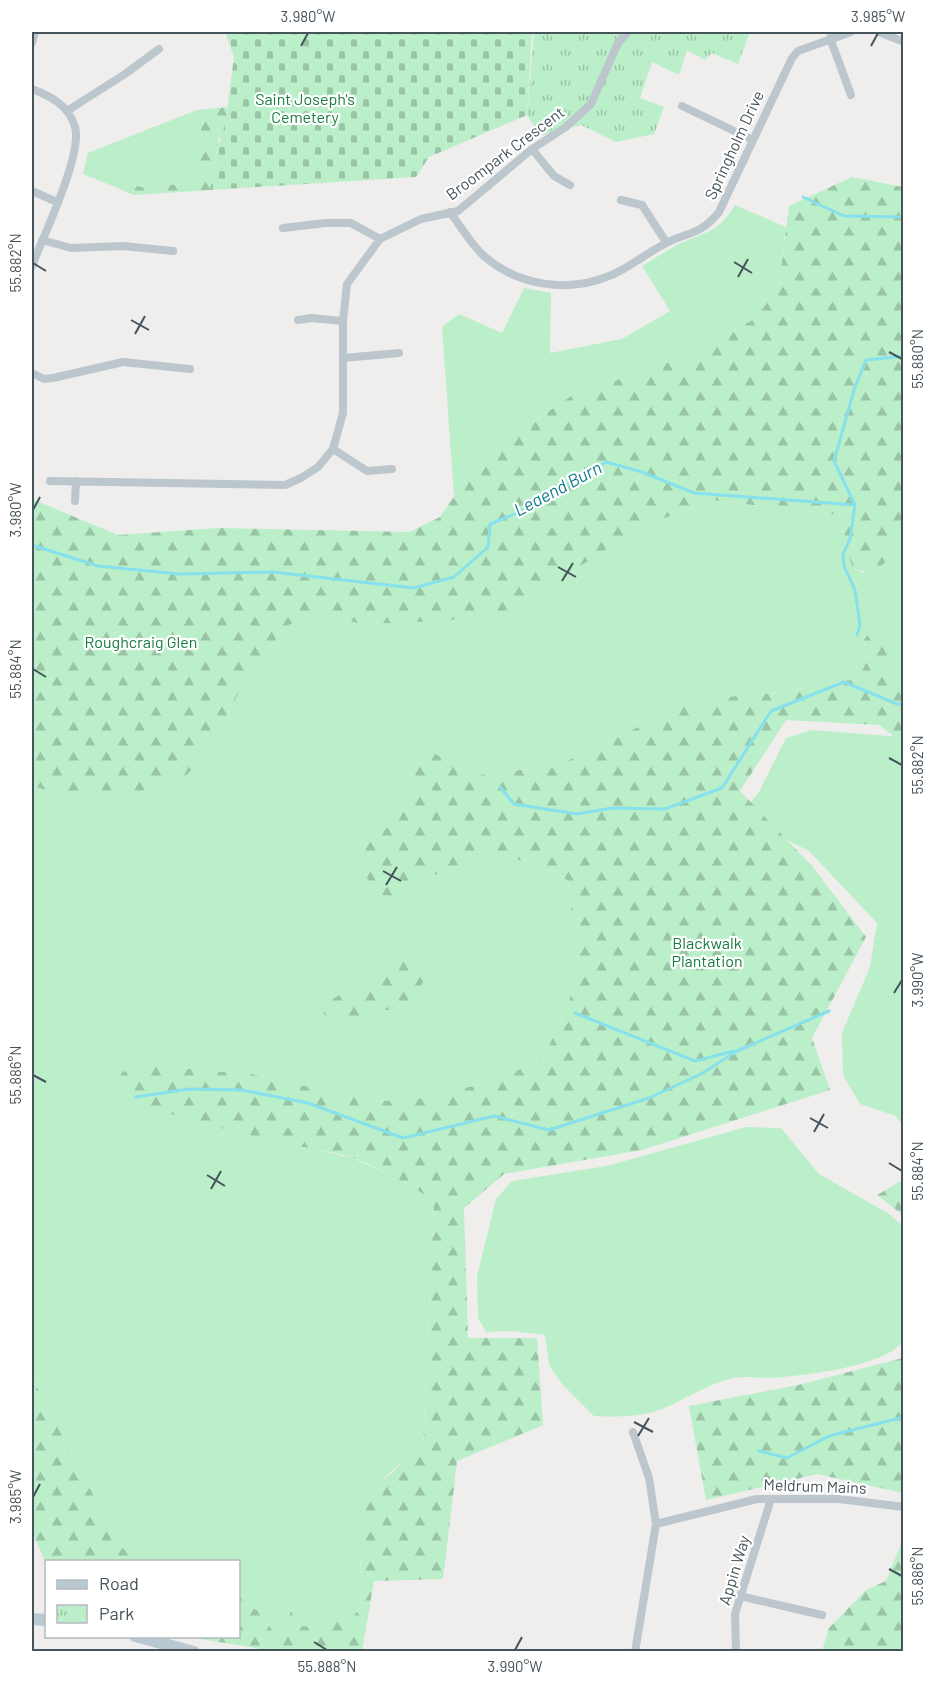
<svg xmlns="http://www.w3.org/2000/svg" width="935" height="1683" viewBox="0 0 935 1683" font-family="Barlow,sans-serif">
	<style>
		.green { fill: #baefc9 }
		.forest { fill: url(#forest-firs) }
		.cemetery { fill: url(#cemetery-stones) }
		.park { fill: url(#park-tufts) }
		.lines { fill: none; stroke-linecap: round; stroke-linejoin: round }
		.stream { stroke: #87e1ec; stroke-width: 3 }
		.minor { stroke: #bbc6cd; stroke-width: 8 }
		.secondary { stroke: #bac8d2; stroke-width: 12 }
		.ticks { fill: none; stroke: #45535b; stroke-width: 2 }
		.labels { text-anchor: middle; stroke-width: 4.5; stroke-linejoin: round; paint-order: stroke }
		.park-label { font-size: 16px; fill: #167c3f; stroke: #fff }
		.street-label { font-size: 16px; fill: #45535b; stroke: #fff }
		.water-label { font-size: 18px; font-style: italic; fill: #0c7c8a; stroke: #fff }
		.neatline { fill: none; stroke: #45535b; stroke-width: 2 }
		.ticks-label { font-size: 15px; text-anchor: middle; fill: #45535b }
	</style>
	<defs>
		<pattern id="forest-firs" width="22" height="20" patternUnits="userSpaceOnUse" patternTransform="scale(1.5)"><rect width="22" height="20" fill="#baefc9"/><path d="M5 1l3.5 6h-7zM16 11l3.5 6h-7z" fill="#99c4a6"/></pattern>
		<pattern id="cemetery-stones" width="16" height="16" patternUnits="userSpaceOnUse" patternTransform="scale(1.5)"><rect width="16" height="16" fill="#baefc9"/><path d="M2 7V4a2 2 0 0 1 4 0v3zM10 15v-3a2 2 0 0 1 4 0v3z" fill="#99c4a6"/></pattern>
		<pattern id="park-tufts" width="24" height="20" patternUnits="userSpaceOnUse" patternTransform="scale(1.5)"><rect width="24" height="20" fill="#baefc9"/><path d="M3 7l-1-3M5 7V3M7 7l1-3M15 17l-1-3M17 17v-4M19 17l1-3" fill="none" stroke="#99c4a6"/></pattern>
	</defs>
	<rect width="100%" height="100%" fill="#f0eded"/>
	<!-- green -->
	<path class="green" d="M197,110L202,137L196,183L141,187L118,181L115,187L83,174L88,153Z
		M735,205L786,227L779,286L756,318L691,355L573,395L482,456L454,496L442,327L459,314L502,333L524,288L551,293L550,353L622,339L670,311L642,266C654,259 666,251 679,244C705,232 718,233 735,205Z
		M712,500L839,515L847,552L853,568L863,573L896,540L903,521V685C883,681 874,657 864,640L867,661L858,679L772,693L726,697L687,705L664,713L598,748L554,766L519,770L496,779L421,758L400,817L364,847L398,897L435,875L483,854L532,862L569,881L574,938L573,991L544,1058L495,1081L405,1102L361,1099L247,1073L202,1071L166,1065L179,1116L352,1158L396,1177L434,1201L423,1446C405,1456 392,1473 375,1485L360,1562L362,1580L361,1607L352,1618L320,1627L298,1626L294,1611L290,1612L291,1635L277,1637L259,1611L247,1605L239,1596L238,1562L135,1561L119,1544L32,1378V786L67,796L139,793L188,774L221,730L248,672L288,625L318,615L363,624L445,621L604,551L657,521Z
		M812,730L903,737V1127L896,1116L860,1104L843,1075L842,1033L870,967L877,923L809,851L760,827L732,824L759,792L786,738Z
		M746,1127L781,1128L819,1174L889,1214L903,1226L904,1340C887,1367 800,1376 770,1378C758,1378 745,1376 733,1378C709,1383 684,1400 662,1409C644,1417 613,1417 594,1416L563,1385L549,1365L545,1335L511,1331L486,1332L478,1318L477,1276L496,1199L512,1181L607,1166Z"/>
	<!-- forest -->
	<path class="forest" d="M227,107L225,125L233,142L219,137L210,190L134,195L115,187L117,181L141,187L196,183L202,137L197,110Z
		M852,177L903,187V521C895,544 886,584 853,568L847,552L839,515L712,500L657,521L604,551L510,610L445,621L363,624L318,615L288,625L248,672L221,730L188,774L139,793L67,796L32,786V499L118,535L218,528L410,532L440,517L482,456L573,395L691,355L756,318L779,286L789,206Z
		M869,633L881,636L888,650L882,671L898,684L903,685V743L879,725L786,720L740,791L813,867L866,937L812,1038L830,1090L642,1150L504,1174L464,1208L468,1338H537L543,1425L457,1461L443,1579L374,1581L362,1651H274L187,1637L238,1636L239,1596L247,1605L259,1611L277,1637L291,1635L290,1612L294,1610L298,1626L320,1627L352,1618L361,1607L362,1580L359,1540L364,1502L375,1485L392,1473L409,1454L423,1446L434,1201C409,1184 382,1169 353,1158C336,1152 317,1150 299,1146C238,1132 173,1121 118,1091L121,1073L135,1067L166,1065L202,1071L247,1073L361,1099L405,1102L495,1081L544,1058L573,991L574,938L569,881L532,862L483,854L435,875L398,897L378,894L365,875L364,847L400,817L421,758L429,751L463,768L496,779L519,770L554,766L598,748L664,713L687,705L726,697L773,693L858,679L867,661L864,640Z
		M398,958L417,961L427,973L417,995L405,1010H384L368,1020L331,1022L323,1013L329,1001L350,989L368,987L385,976Z
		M903,1180V1215L877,1195Z
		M903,1358V1493L817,1474L706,1500L689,1406L798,1385Z
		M32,1378L119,1544L135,1561L46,1563L32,1533Z
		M903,1539V1651H822L829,1628L866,1590L886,1581Z"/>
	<!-- cemetery -->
	<path class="cemetery" d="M225,32H532L527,115L429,157L416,177L210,190L217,149L225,125L234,57Z"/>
	<!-- park -->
	<path class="park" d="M534,32H750L738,64L712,53L705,60L687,50L679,75L652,62L640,98L664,107L654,134L616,142L581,125L540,136L527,115Z"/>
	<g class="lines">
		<!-- stream -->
		<path class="stream" d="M803,197L844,216L904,217
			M855,505L850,539L843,554L844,566L855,590L860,625L857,635
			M32,545L98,566L179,574L273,572L414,588L454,577L488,547L490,524L534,506L606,462L642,472L694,493L855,505L834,461L854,390L866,360L904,356
			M500,787L514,804L577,814L612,808L665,809L722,788L771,711L844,682L897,704H904
			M575,1013L695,1061L734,1051
			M136,1097L189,1089L242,1090L308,1103L403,1138L494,1116L549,1130L649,1098L701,1074L737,1051L829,1011
			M759,1451L787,1458L829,1436L904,1417"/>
		<!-- minor -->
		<path class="minor" d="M879,32L904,42
			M830,38L851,95
			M32,43L35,32
			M32,89C50,96 69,105 75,127C83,154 43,237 32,266
			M682,106L753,140
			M67,111L125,74L159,49
			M532,149L554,176L570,185
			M32,191L57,202
			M621,200L642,205L666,242
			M450,212C461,227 471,244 484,256C518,286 568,293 609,276C627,269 644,255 661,246C685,231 698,238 719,212L792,58L798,51L851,32
			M283,228L326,223H351L380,239
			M42,240L71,248L123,246L173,251
			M298,320L311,318L343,321
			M343,358L399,353
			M32,373L44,379L53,378L123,362L190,369
			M333,449L367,471L392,469
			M50,481L285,485L301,478L318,467L333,449L343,413V321L347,284L380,239L421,219L458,211L532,149L566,127L591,104L618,43L628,32
			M75,501L76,481
			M633,1432L649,1478L656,1524L635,1652
			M656,1524L757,1499H839L904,1507
			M740,1596L822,1615
			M736,1652L735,1614L771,1499"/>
		<!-- secondary -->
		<path class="secondary" d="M32,1619L46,1620
			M135,1636L194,1652"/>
	</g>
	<!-- ticks -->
	<path class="ticks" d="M301,46L308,33M871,46L878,33M734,262L752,273M33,263L46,271M738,277L748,259M131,320L149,330M135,334L145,316M889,352L902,359M33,510L40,497M558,567L576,577M562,581L573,563M33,669L46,677M889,758L902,765M383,871L401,881M386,885L397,867M894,993L902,980M33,1075L46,1082M810,1118L828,1128M814,1132L824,1114M889,1163L902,1171M207,1175L225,1186M211,1189L221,1171M634,1422L653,1432M638,1436L649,1418M33,1497L40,1484M889,1569L902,1576M314,1642L327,1650M515,1650L522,1637"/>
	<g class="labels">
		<!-- park labels -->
		<g class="park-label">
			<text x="305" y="105">Saint Joseph's<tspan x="305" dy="18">Cemetery</tspan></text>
			<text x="141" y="648">Roughcraig Glen</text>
			<text x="707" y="949">Blackwalk<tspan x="707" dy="18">Plantation</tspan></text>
		</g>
		<!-- street labels -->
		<g class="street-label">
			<text transform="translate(734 145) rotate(-65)" y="6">Springholm Drive</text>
			<text transform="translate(505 153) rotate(-37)" y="6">Broompark Crescent</text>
			<text transform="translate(815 1486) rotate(2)" y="6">Meldrum Mains</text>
			<text transform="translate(734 1570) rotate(-73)" y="6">Appin Way</text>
		</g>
		<!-- water labels -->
		<g class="water-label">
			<text transform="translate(558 489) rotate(-28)" y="6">Leaend Burn</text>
		</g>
	</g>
	<!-- border -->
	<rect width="935" height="1683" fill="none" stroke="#ffffff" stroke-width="66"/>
	<!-- legend -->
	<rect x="45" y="1560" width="195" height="78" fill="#ffffff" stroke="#b5babd" stroke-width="1.5"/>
	<rect x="57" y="1580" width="30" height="9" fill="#bac8d2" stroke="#b5babd" stroke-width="1.5"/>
	<text x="99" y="1590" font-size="18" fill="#45535b">Road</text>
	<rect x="57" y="1605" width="30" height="18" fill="url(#park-tufts)" stroke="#b5babd" stroke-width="1.5"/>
	<text x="99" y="1620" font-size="18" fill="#45535b">Park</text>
	<rect x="33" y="33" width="869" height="1617" class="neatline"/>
	<g class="ticks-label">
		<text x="308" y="22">3.980°W</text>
		<text x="878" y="22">3.985°W</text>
		<text transform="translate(16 263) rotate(-90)" y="5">55.882°N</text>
		<text transform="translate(918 359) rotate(-90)" y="5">55.880°N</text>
		<text transform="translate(16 510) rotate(-90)" y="5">3.980°W</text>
		<text transform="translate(16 669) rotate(-90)" y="5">55.884°N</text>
		<text transform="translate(918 765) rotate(-90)" y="5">55.882°N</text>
		<text transform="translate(918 980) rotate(-90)" y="5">3.990°W</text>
		<text transform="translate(16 1075) rotate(-90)" y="5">55.886°N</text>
		<text transform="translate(918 1171) rotate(-90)" y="5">55.884°N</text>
		<text transform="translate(16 1497) rotate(-90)" y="5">3.985°W</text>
		<text transform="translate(918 1576) rotate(-90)" y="5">55.886°N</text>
		<text x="327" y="1672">55.888°N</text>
		<text x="515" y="1672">3.990°W</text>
	</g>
</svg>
